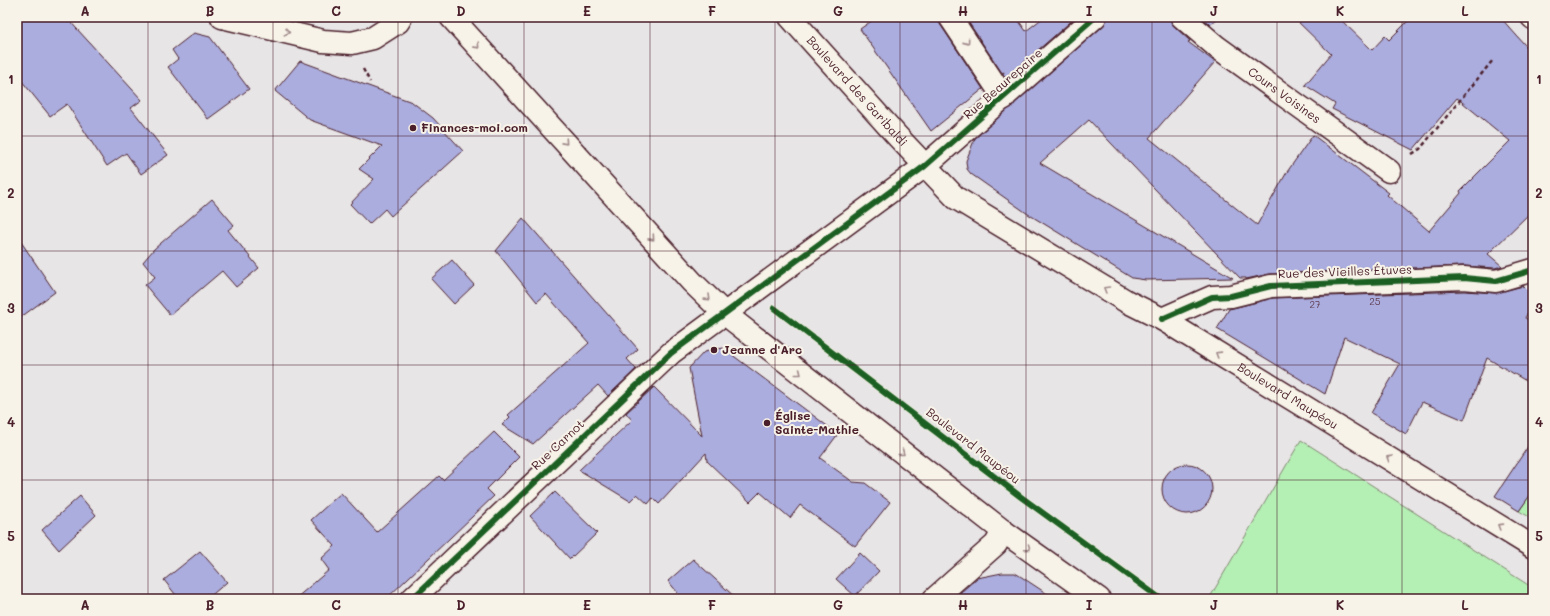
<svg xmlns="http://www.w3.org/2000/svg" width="1550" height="616" viewBox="0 0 1550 616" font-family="Mali,sans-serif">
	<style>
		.green { fill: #b4efb4; stroke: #7f8770 }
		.building { fill: #abadde; stroke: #4a1f2b }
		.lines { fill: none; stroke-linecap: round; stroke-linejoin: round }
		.minor-casing { stroke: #4a1f2b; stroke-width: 25 }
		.secondary-casing { stroke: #4a1f2b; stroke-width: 25 }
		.path { stroke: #4a1f2b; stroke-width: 2.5; stroke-dasharray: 4 3; stroke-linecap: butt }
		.minor { stroke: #f7f3e8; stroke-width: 22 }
		.secondary { stroke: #f7f3e8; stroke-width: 22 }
		.cycleway-casing { stroke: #f7f3e8; stroke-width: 8 }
		.cycleway { stroke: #1b5e20; stroke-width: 6 }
		.oneway { stroke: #a0898a }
		.grid { fill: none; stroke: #4a1f2b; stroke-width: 1; stroke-opacity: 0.55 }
		.poi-dot { fill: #4a1f2b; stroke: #f7f3e8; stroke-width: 1.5 }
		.labels { text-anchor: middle; stroke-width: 4; stroke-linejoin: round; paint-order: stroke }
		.number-label { font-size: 10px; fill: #624258 }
		.street-label { font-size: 12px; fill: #4a1f2b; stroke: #f7f3e8 }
		.poi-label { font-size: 12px; font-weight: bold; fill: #4a1f2b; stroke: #f7f3e8; text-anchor: start }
		.neatline { fill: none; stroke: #4a1f2b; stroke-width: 1.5 }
		.grid-label { font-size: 13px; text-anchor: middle; font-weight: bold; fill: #4a1f2b }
	</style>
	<rect width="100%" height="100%" fill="#e8e5e6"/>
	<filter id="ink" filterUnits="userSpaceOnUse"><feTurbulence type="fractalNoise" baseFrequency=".025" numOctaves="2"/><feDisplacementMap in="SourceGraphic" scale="8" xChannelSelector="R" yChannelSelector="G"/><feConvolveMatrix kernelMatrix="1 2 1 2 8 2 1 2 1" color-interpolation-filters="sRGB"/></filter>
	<g filter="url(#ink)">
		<!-- green -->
		<path class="green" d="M1301,440L1533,588V599H1209Z
			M1533,491V519L1519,511Z"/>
		<!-- building -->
		<path class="building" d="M17,17H66L142,100L131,108L168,155L141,174L126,153L107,166L67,104L50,116L17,75Z
			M877,17H938L940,24L983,89L931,131L860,29Z
			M965,17H1016L1026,31L1044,17H1076L1006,78L1003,74L1004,72L1002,73Z
			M1107,17H1170L1174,26L1190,41L1188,42L1215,62L1149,138L1257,225L1287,172L1313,135L1389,193L1387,195L1429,231L1461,193L1460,191L1510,141L1457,98L1413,150L1332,109L1335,104L1305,85L1331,54L1293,17H1338L1372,50L1385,36L1389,40L1412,17H1500L1533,54V210L1488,254L1502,266L1495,268L1463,266L1270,274L1246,279V278H1240L1089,120L1040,163L1233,278L1146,280L1132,278L1028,214L971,174L967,169L966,161L975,138L1103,26Z
			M1201,17H1219L1210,25Z
			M194,33L210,37L249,89L208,119L168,67L178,59L172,50Z
			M300,61L412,102L433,118L463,151L391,216L385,209L369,224L350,204L374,179L359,169L382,146L310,120L275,91Z
			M212,199L234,225L228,230L259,268L236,287L222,271L170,315L145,285L155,277L143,262L154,249Z
			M523,218L638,349L627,359L636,369L608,396L598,385L533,444L502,425L510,417L508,415L589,343L546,294L537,302L496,251Z
			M17,236L55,292L17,320Z
			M452,260L474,285L454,304L431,279Z
			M1523,286L1533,296V302L1525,318L1533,322V385L1487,358L1464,420L1422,402L1406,434L1371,413L1400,364L1344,337L1325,394L1217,329L1229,309L1273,298L1464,291L1495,293Z
			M723,348L838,434L820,458L853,482L865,483L890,502L855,546L800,505L790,518L760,492L750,502L707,461L706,453L659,504L653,498L648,504L637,494L630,501L579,470L632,420L626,413L654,387L702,436L689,368L704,352Z
			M494,432L519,457L487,489L494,496L386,599H295L329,570L321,559L335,546L311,520L341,493L377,532L439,476L443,480Z
			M1533,439V491L1519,511L1495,496Z
			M1162 489a25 25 0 1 1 50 0a25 25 0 1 1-50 0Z
			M555,492L597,533L570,559L530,516Z
			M80,496L96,515L59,550L42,530Z
			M200,551L227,582L207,599H179L164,580Z
			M860,553L879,571L855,596L836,579Z
			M693,559L737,599H683L668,581Z
			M1002,573H1015L1020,576L1055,599H953L977,578Z"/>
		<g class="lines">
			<defs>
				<g id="minor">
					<path d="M950,17L1004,98"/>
					<path id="s1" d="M1182,17L1217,47L1389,171"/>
					<path d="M1532,17L1533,18"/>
					<path d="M1162,319L1212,297L1231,296L1271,286L1464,278L1496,281L1533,270"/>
					<path d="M412,599L671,353L925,166L1095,17"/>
					<path d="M934,599L996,544L1003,531"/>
				</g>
				<g id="secondary">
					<path d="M222,17L323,41L352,43L373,38L398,22L401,17"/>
					<path d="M451,17L692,282L725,314L1003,531L1099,599"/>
					<path id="s2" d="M790,17L898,137L956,198L1126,301L1162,319L1533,547"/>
				</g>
			</defs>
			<!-- minor casing -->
			<use href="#minor" class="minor-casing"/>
			<!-- secondary casing -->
			<use href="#secondary" class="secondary-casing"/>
			<!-- path -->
			<path class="path" d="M363,69L370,82
				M1412,154L1420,149L1493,60"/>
			<!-- minor -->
			<use href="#minor" class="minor"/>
			<!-- secondary -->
			<use href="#secondary" class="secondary"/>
			<defs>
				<path id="cycleway" d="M774,308L1021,497L1161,599
					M1162,319L1212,297L1231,296L1271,286L1464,278L1496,281L1533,270
					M412,599L671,353L925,166L1095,17"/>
			</defs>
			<!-- cycleway casing -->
			<use href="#cycleway" class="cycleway-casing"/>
			<!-- cycleway -->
			<use href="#cycleway" class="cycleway"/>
		</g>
		<!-- one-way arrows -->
		<defs><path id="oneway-chevron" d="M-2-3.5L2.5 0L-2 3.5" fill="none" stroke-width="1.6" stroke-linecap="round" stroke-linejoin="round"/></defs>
		<g class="oneway">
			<use href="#oneway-chevron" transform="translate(287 32) rotate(13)"/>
			<use href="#oneway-chevron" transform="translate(967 42) rotate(55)"/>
			<use href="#oneway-chevron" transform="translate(477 46) rotate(48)"/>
			<use href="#oneway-chevron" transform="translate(565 142) rotate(48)"/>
			<use href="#oneway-chevron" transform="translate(652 238) rotate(48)"/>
			<use href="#oneway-chevron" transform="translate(1106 289) rotate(-149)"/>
			<use href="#oneway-chevron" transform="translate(708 298) rotate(44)"/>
			<use href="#oneway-chevron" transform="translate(1218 354) rotate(-148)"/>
			<use href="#oneway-chevron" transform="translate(799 373) rotate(38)"/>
			<use href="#oneway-chevron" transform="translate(902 453) rotate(38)"/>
			<use href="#oneway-chevron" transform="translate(1389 458) rotate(-148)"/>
			<use href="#oneway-chevron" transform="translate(1500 526) rotate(-148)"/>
			<use href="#oneway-chevron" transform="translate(1028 548) rotate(35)"/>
		</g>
	</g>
	<!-- grid -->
	<path class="grid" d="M148,17V599M273,17V599M398,17V599M524,17V599M650,17V599M775,17V599M900,17V599M1026,17V599M1152,17V599M1277,17V599M1402,17V599M17,136H1533M17,251H1533M17,365H1533M17,480H1533"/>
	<!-- markers -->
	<g class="poi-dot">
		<circle cx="413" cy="128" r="4"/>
		<circle cx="714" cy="350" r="4"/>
		<circle cx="767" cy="423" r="4"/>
	</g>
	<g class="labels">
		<!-- number labels -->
		<g class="number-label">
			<text x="1375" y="305">25</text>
			<text x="1315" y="308">27</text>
		</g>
		<!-- street labels -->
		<g class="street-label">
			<text transform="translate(1003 84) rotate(-41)" y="4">Rue Beaurepaire</text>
			<text dy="4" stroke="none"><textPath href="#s2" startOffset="100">Boulevard des Garibaldi</textPath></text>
			<text dy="4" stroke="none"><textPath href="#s1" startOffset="129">Cours Voisines</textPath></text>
			<text transform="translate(1345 272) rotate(-2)" y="4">Rue des Vieilles Étuves</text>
			<text dy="4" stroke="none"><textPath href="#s2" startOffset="632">Boulevard Maupéou</textPath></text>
			<text transform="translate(558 445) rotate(-43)" y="4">Rue Carnot</text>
			<text transform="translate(973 446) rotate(38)" y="4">Boulevard Maupéou</text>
		</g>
		<!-- poi labels -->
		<g class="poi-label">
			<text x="421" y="132">Finances-moi.com</text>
			<text x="722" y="354">Jeanne d'Arc</text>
			<text x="775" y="420">Église<tspan x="775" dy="14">Sainte-Mathie</tspan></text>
		</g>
	</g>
	<!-- margin -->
	<rect width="1550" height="616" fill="none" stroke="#f7f3e8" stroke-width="44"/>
	<rect x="22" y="22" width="1506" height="572" class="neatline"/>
	<g class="grid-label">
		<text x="85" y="16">A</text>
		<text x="210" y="16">B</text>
		<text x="336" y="16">C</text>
		<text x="461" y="16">D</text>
		<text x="587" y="16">E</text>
		<text x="712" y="16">F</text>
		<text x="838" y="16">G</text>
		<text x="963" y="16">H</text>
		<text x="1089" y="16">I</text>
		<text x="1214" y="16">J</text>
		<text x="1340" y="16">K</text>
		<text x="1465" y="16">L</text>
		<text x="11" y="84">1</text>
		<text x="1539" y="84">1</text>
		<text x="11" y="198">2</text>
		<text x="1539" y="198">2</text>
		<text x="11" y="313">3</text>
		<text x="1539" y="313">3</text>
		<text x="11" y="427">4</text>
		<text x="1539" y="427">4</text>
		<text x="11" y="541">5</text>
		<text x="1539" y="541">5</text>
		<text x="85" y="610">A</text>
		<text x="210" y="610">B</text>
		<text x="336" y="610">C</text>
		<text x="461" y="610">D</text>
		<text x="587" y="610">E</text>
		<text x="712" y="610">F</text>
		<text x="838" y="610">G</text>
		<text x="963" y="610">H</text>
		<text x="1089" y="610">I</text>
		<text x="1214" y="610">J</text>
		<text x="1340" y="610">K</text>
		<text x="1465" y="610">L</text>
	</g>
</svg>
